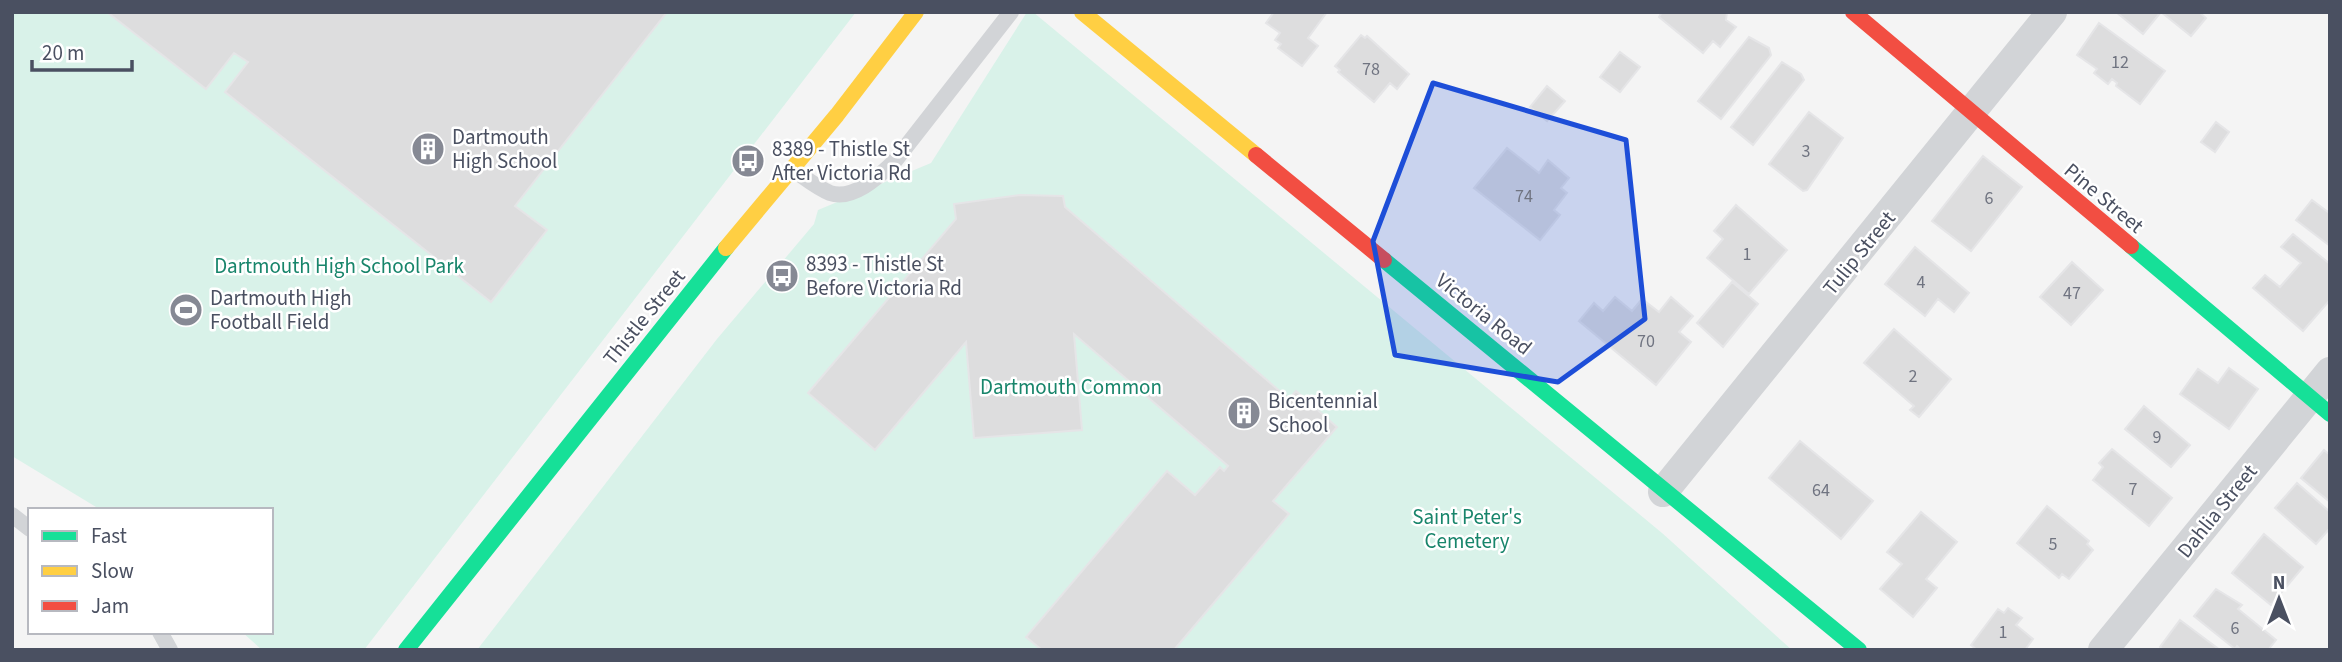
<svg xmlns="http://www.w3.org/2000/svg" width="2342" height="662" viewBox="0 0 2342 662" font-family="'Source Sans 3',sans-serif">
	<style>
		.green { fill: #d9f2e9 }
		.building { fill: #ddddde; stroke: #e5e5e7; stroke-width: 2 }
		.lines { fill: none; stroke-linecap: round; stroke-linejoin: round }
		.lane { stroke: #d2d4d7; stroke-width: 16 }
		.street { stroke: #d2d4d7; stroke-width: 30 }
		.fast { stroke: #16e098; stroke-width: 16 }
		.slow { stroke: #ffcf43; stroke-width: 16 }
		.jam { stroke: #f24e42; stroke-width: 16 }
		.marked { fill: #1d4ed8; fill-opacity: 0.2; stroke: #1d4ed8; stroke-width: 5; stroke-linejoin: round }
		.labels { text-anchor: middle; stroke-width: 5; stroke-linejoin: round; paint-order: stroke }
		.number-label { font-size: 18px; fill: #707481 }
		.poi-label { font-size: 21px; fill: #4a5061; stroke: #fff; text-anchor: start }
		.street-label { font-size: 21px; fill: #4a5061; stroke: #fff }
		.park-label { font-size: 21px; fill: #18856b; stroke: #fff }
	</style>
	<rect width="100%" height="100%" fill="#f4f4f4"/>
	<!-- green -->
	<path class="green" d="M12,12H856L364,650H262L242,632H271V510H101L12,456Z
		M1027,12H1033L1662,533L1792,650H477L717,339L814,224L818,210L931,163Z"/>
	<!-- building -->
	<path class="building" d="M107,12H667L515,206L547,230L491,302L225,92L248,62L234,53L206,89Z
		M1274,12H1327L1308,38L1318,46L1302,66L1278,48L1281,44L1275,40L1280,33L1266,23Z
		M1662,12H1727L1726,20L1736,27L1720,47L1713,41L1703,53L1659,17Z
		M2116,12H2161L2143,34Z
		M2161,12H2199L2206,18L2191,36Z
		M2099,23L2165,71L2140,104L2116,86L2117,83L2112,79L2108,84L2094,73L2097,69L2077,55Z
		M1361,35L1365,38L1367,36L1409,74L1397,89L1390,83L1374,102L1338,72L1340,70L1335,66Z
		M1749,37L1769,48L1771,55L1721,119L1698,101Z
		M1620,52L1640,67L1620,92L1600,77Z
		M1782,62L1801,74L1804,80L1753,145L1731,127Z
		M1547,86L1565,101L1547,121L1530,107Z
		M1809,112L1843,138L1807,190L1803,191L1769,164Z
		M2216,122L2229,132L2215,152L2201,142Z
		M1507,148L1539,173L1548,160L1569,178L1561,188L1567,193L1554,210L1560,215L1540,240L1474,188Z
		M1983,156L2022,187L1971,251L1932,221Z
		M1020,195L1063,196L1065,207L1289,399L1296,391L1337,427L1273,501L1289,514L1174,650H1042L1026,637L1167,471L1195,495L1220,467L1224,471L1228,466L1074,334L1082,430L974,438L966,342L875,450L808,393L956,219L954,204Z
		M2312,200L2328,212L2330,209V246L2296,220Z
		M1736,205L1787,250L1749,294L1707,258L1723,239L1714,231Z
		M2293,234L2330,264V300L2303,331L2253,288L2265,275L2280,287L2301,263L2281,247Z
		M1915,247L1969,293L1954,312L1938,299L1925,316L1885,284Z
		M2072,262L2103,290L2071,325L2040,297Z
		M1732,282L1758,304L1723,347L1697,323Z
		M1615,297L1632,311L1642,299L1659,312L1671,297L1693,316L1679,332L1691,342L1656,385L1579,321L1594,303L1603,311Z
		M1894,329L1951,379L1919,417L1910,410L1914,406L1864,363Z
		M2229,368L2258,389L2229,429L2180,394L2198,369L2218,383Z
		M2144,406L2190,445L2171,467L2125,429Z
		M1800,441L1873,501L1841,539L1769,478Z
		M2112,449L2172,498L2149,526L2093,480L2103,467L2099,463Z
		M2324,450L2330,455V502L2301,478Z
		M2297,483L2330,512V528L2316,544L2275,508Z
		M2047,506L2089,541L2087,544L2093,550L2069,579L2062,574L2059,578L2017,543Z
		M1921,512L1957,542L1926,579L1937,588L1913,617L1880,589L1902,564L1887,552Z
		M2264,534L2303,567L2271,605L2232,573Z
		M2216,589L2242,605L2238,609L2276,640L2268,650H2241L2237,646L2235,649L2194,616Z
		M2008,608L2022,618L2016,625L2033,639L2025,650H1977L1971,645L1998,609L2004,613Z
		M2180,620L2220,650H2163L2160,647Z"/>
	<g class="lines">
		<!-- lane -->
		<path class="lane" d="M792,169C804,177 817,188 830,193C853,201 879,176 894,162L1011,12
			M12,515L30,529
			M160,632L170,650"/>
		<!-- street -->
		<path class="street" d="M1663,492L2052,12
			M2103,650L2330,372"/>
		<!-- fast -->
		<path class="fast" d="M2131,246L2330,414
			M1384,260L1859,650
			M406,650L726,248"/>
		<!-- slow -->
		<path class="slow" d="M1082,12L1256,155
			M726,248L837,115L916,12"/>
		<!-- jam -->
		<path class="jam" d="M1853,12L2131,246
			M1256,155L1384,260"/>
	</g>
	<!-- marked area -->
	<path class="marked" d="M1433,83L1626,140L1645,319L1558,382L1395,355L1373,241Z"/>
	<!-- icons -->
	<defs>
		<symbol id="building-disc" viewBox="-11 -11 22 22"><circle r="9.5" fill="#868994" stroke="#fff"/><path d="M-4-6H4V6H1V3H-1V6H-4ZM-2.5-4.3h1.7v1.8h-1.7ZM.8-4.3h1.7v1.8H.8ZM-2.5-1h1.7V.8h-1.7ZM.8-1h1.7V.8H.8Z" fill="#fff"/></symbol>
		<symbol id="bus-disc" viewBox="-11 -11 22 22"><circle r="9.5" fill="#868994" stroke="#fff"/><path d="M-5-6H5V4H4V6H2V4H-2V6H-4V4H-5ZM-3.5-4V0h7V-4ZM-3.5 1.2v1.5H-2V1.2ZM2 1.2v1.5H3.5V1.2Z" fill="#fff"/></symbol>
		<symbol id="stadium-disc" viewBox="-11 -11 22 22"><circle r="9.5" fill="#868994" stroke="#fff"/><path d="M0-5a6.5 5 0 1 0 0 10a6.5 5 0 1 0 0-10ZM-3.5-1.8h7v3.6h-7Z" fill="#fff"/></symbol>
	</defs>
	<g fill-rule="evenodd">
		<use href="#building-disc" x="409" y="130" width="38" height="38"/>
		<use href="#bus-disc" x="729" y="142" width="38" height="38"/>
		<use href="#bus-disc" x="763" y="257" width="38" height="38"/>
		<use href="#stadium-disc" x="167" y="291" width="38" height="38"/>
		<use href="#building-disc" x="1225" y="394" width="38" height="38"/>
	</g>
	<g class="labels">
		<!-- number labels -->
		<g class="number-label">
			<text x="2120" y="68">12</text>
			<text x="1371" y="75">78</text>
			<text x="1806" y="157">3</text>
			<text x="1524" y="202">74</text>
			<text x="1989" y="204">6</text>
			<text x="1747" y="260">1</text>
			<text x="1921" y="288">4</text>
			<text x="2072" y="299">47</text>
			<text x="1646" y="347">70</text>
			<text x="1913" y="382">2</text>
			<text x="2157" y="443">9</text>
			<text x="2133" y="495">7</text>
			<text x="1821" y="496">64</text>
			<text x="2053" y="550">5</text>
			<text x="2235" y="634">6</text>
			<text x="2003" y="638">1</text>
		</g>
		<!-- poi labels -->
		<g class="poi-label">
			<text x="452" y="144">Dartmouth<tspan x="452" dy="24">High School</tspan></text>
			<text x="772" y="156">8389 - Thistle St<tspan x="772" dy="24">After Victoria Rd</tspan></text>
			<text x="806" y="271">8393 - Thistle St<tspan x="806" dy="24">Before Victoria Rd</tspan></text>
			<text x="210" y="305">Dartmouth High<tspan x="210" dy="24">Football Field</tspan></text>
			<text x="1268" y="408">Bicentennial<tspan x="1268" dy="24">School</tspan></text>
		</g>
		<!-- street labels -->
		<g class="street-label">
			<text transform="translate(2104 198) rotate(40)" y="7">Pine Street</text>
			<text transform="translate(1859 253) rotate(-51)" y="7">Tulip Street</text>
			<text transform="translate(1484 314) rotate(39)" y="7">Victoria Road</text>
			<text transform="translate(644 317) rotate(-51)" y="7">Thistle Street</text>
			<text transform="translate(2217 511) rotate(-51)" y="7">Dahlia Street</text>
		</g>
		<!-- park labels -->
		<g class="park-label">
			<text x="339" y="273">Dartmouth High School Park</text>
			<text x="1071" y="394">Dartmouth Common</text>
			<text x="1467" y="524">Saint Peter's<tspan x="1467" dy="24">Cemetery</tspan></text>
		</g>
	</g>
	<!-- border -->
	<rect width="2342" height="662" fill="none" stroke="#4a5061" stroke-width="28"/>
	<!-- legend -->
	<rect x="28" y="508" width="245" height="126" fill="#ffffff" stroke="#b7b9c0" stroke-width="2"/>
	<rect x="42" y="531" width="35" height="10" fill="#16e098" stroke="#b7b9c0" stroke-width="2"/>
	<text x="91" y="543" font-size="21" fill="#4a5061">Fast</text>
	<rect x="42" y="566" width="35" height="10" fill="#ffcf43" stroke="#b7b9c0" stroke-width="2"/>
	<text x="91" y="578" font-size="21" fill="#4a5061">Slow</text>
	<rect x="42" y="601" width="35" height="10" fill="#f24e42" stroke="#b7b9c0" stroke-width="2"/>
	<text x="91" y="613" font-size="21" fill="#4a5061">Jam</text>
	<!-- north arrow -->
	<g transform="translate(2279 599)" stroke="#ffffff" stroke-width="5" paint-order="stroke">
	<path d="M0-5L12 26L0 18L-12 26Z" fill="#4a5061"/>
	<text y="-10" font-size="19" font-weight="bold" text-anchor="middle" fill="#4a5061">N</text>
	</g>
	<!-- scale -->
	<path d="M32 60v10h100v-10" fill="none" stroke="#4a5061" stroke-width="3.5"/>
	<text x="42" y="60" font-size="21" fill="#4a5061" stroke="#ffffff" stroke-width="5" paint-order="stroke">20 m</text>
</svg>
